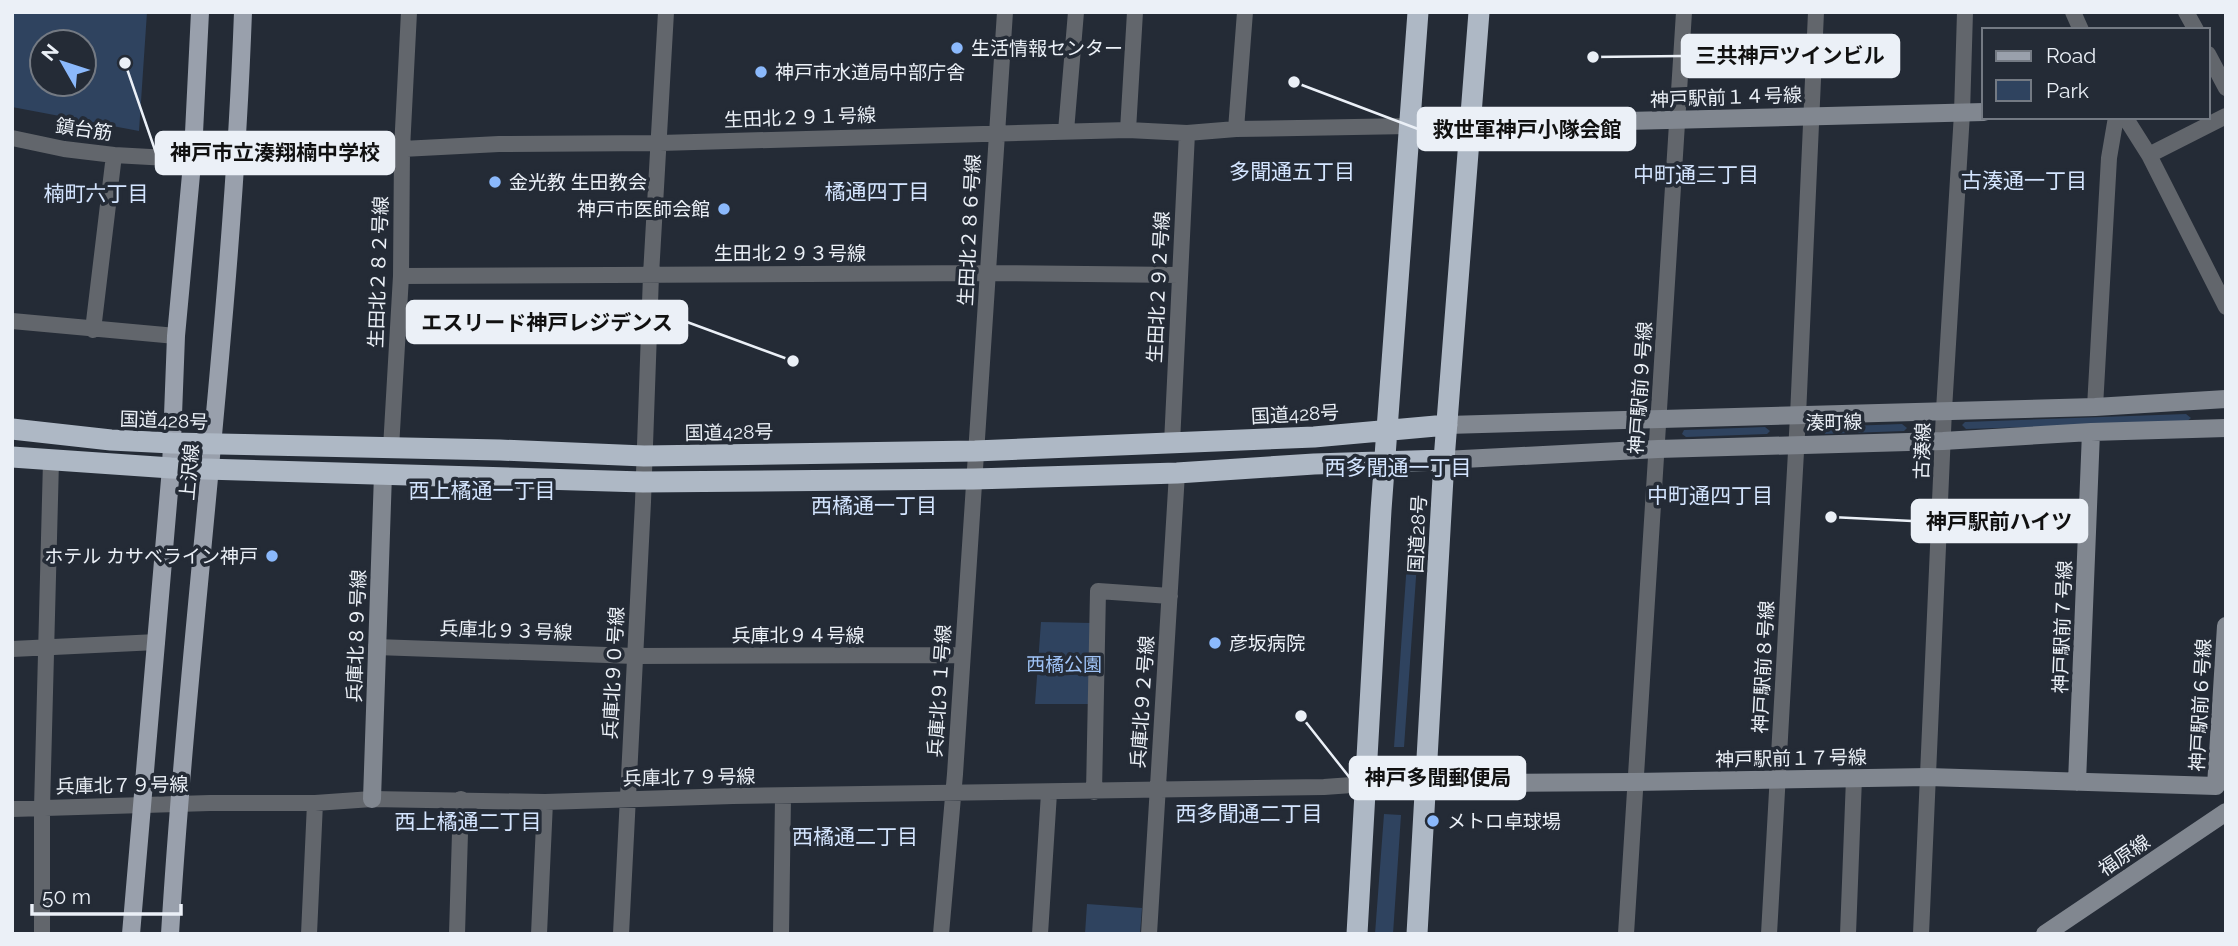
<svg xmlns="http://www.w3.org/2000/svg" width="2238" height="946" viewBox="0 0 2238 946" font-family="Raleway,'Noto Sans JP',sans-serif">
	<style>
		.green { fill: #2f435f; fill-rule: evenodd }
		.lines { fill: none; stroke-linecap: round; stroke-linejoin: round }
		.street { stroke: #62666c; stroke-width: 16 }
		.secondary { stroke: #818790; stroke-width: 18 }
		.primary { stroke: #99a0ac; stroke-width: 18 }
		.highway { stroke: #aeb8c5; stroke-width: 21 }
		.poi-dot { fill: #8bb9fc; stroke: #242b36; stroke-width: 2.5 }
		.labels { text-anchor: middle; stroke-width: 7; stroke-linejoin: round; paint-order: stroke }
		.poi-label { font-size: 19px; fill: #ebf0f7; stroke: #242b36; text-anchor: start }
		.street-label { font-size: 19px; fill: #ebf0f7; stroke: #242b36 }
		.park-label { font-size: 19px; fill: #9ec2f5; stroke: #242b36 }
		.neighbourhood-label { font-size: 21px; fill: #d4e5ff; stroke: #242b36 }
		.leader { fill: none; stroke: #ebf0f7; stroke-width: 2.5 }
		.callout-dot { fill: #ebf0f7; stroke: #242b36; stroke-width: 2.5 }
		.callout { fill: #ebf0f7; stroke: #ebf0f7; stroke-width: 2.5 }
		.callout-label { font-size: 21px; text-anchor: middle; font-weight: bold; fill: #111 }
	</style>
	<rect width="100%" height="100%" fill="#242b36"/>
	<!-- green -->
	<path class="green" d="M12,12H147L139,131L12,107ZM84,42V84H42V42Z
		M2186,414L2191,418L2186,422L1966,429L1962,425L1965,422Z
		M1902,424L1907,428L1904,431L1823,434L1819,431L1821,427Z
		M1765,427L1770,431L1767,434L1686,437L1682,434L1684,430Z
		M1408,548L1418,549L1404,747H1394Z
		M1041,622L1092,623L1090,704H1035Z
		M1384,814L1401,815L1393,934H1375Z
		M1087,904L1142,908L1140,934H1085Z"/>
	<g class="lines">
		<!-- street -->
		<path class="street" d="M2073,12L2081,30
			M2186,12L2196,30
			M2208,54L2226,88
			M2125,117L2149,155L2226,307
			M1236,129L1245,12
			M1128,130L1135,12
			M1066,131L1076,12
			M12,138L64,149L114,155L168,158L238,143L402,149L499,144L660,143L1128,130L1187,133L1236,129L1410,126
			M2149,155L2226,116
			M401,276L989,273L1179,275
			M12,321L176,336
			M93,330L114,155
			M2095,407L2109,158L2116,117
			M1172,443L1187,133
			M391,448L401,276L402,149L409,12
			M376,647L635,656L962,655
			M12,649L157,642
			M1094,792L1098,591L1170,596
			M12,809L210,803H315L372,799L545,802L733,796L1324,787L1366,784
			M42,934V808L51,461
			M309,934L315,803
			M457,934L461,799
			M539,934L545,802
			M621,934L643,502L651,275L666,12
			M781,934L783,797
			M941,934L955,774L1005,12
			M1040,934L1049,793
			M1149,934L1177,473
			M1626,934L1684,12
			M1769,934L1798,416L1816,12
			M1848,934L1854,778
			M1921,934L1944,410L1962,113L1965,12"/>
		<!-- secondary -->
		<path class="secondary" d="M1469,125L1984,112
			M1447,425L2095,407L2226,399
			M1444,460L1658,449L1943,441L2091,432L2226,428
			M2077,782L2091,432
			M1366,784L1634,782L1928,777L2216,786
			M2216,786L2226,626
			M372,799L383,474
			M2045,934L2226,812"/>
		<!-- primary -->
		<path class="primary" d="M131,934L171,468L176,336L193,153L200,12
			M170,934C189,626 232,320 243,12"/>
		<!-- highway -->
		<path class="highway" d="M12,429L111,440L172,443L500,450L644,456L975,451L1314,437L1447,425
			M12,457L171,468L643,482L974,479L1177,473L1314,464L1444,460
			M1357,934L1381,510L1418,12
			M1417,934L1444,460L1479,12"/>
	</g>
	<!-- markers -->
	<g class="poi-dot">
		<circle cx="957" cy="48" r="7"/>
		<circle cx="761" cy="72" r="7"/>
		<circle cx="495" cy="182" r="7"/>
		<circle cx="724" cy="209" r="7"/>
		<circle cx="272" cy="556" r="7"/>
		<circle cx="1215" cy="643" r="7"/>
		<circle cx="1433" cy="821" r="7"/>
	</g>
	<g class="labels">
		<!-- poi labels -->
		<g class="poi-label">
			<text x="971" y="55">生活情報センター</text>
			<text x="775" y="79">神戸市水道局中部庁舎</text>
			<text x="509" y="189">金光教 生田教会</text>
			<text x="710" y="216" text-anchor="end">神戸市医師会館</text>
			<text x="258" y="563" text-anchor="end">ホテル カサベライン神戸</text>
			<text x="1229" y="650">彦坂病院</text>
			<text x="1447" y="828">メトロ卓球場</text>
		</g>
		<!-- street labels -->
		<g class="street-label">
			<text transform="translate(1726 97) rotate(-2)" y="7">神戸駅前１４号線</text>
			<text transform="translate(800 117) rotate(-2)" y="7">生田北２９１号線</text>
			<text transform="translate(84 129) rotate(8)" y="7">鎮台筋</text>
			<text transform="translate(969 230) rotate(-87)" y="7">生田北２８６号線</text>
			<text x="790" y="260">生田北２９３号線</text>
			<text transform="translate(378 272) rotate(-88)" y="7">生田北２８２号線</text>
			<text transform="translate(1158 287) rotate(-87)" y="7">生田北２９２号線</text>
			<text transform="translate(1640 388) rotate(-86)" y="7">神戸駅前９号線</text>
			<text transform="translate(1295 414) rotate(-3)" y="7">国道428号</text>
			<text transform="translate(164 420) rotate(2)" y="7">国道428号</text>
			<text transform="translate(1834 422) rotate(-1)" y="7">湊町線</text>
			<text transform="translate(729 432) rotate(-1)" y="7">国道428号</text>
			<text transform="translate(1922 451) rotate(-88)" y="7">古湊線</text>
			<text transform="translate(189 472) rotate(-85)" y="7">上沢線</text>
			<text transform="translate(1417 534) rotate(-87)" y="7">国道28号</text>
			<text transform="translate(2062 627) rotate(-88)" y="7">神戸駅前７号線</text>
			<text transform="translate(506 630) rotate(2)" y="7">兵庫北９３号線</text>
			<text x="798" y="642">兵庫北９４号線</text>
			<text transform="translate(356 636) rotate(-88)" y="7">兵庫北８９号線</text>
			<text transform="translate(1763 667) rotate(-87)" y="7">神戸駅前８号線</text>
			<text transform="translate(613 673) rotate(-87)" y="7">兵庫北９０号線</text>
			<text transform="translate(939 691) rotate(-86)" y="7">兵庫北９１号線</text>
			<text transform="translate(1142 702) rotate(-86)" y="7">兵庫北９２号線</text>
			<text transform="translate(2200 705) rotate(-87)" y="7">神戸駅前６号線</text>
			<text transform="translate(1791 758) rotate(-1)" y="7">神戸駅前１７号線</text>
			<text transform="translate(689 777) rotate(-1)" y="7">兵庫北７９号線</text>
			<text transform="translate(122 785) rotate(-1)" y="7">兵庫北７９号線</text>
			<text transform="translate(2124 855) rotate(-34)" y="7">福原線</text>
		</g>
		<!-- park labels -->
		<g class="park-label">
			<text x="1064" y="671">西橘公園</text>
		</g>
		<!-- neighbourhood labels -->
		<g class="neighbourhood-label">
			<text x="1292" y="179">多聞通五丁目</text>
			<text x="1696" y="182">中町通三丁目</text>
			<text x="2024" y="188">古湊通一丁目</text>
			<text x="877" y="199">橘通四丁目</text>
			<text x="96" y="201">楠町六丁目</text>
			<text x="1398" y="475">西多聞通一丁目</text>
			<text x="482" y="498">西上橘通一丁目</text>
			<text x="1710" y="503">中町通四丁目</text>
			<text x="874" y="513">西橘通一丁目</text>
			<text x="1249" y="821">西多聞通二丁目</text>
			<text x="468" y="829">西上橘通二丁目</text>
			<text x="855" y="844">西橘通二丁目</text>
		</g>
	</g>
	<!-- callouts -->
	<path class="leader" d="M1593 57L1682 56M1294 82L1418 129M125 63L156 153M793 361L687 322M1831 517L1912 521M1301 716L1350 778"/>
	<g class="callout-dot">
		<circle cx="1593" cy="57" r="7"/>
		<circle cx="1294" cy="82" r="7"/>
		<circle cx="125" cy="63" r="7"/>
		<circle cx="793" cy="361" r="7"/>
		<circle cx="1831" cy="517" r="7"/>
		<circle cx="1301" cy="716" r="7"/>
	</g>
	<g class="callout">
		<rect x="1682" y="35" width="217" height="42" rx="7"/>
		<rect x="1418" y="108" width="217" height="42" rx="7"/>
		<rect x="156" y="132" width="238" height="42" rx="7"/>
		<rect x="407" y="301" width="280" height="42" rx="7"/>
		<rect x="1912" y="500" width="175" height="42" rx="7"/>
		<rect x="1350" y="757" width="175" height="42" rx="7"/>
	</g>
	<g class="callout-label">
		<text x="1790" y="63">三共神戸ツインビル</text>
		<text x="1527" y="137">救世軍神戸小隊会館</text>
		<text x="275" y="160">神戸市立湊翔楠中学校</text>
		<text x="547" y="330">エスリード神戸レジデンス</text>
		<text x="1999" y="529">神戸駅前ハイツ</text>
		<text x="1438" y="785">神戸多聞郵便局</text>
	</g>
	<!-- border -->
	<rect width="2238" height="946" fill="none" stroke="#ebf0f7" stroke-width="28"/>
	<!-- legend -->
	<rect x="1982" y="28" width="228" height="91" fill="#242b36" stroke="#747a83" stroke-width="2"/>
	<rect x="1996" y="51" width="35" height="10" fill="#99a0ac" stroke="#747a83" stroke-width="2"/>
	<text x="2046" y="63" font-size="21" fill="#ebf0f7">Road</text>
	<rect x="1996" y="80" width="35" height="21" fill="#2f435f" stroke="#747a83" stroke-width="2"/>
	<text x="2046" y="98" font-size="21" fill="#ebf0f7">Park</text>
	<!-- north arrow -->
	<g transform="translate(63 63) rotate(309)"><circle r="33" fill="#242b36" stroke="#747a83" stroke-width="2"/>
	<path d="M0-5L12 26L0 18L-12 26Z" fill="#8bb9fc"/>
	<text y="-10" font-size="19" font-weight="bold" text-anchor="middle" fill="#ebf0f7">N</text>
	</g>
	<!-- scale -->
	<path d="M32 904v10h149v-10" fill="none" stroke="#ebf0f7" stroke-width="3.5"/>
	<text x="42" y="904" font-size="21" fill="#ebf0f7" stroke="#242b36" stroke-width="5" paint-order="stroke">50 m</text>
</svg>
